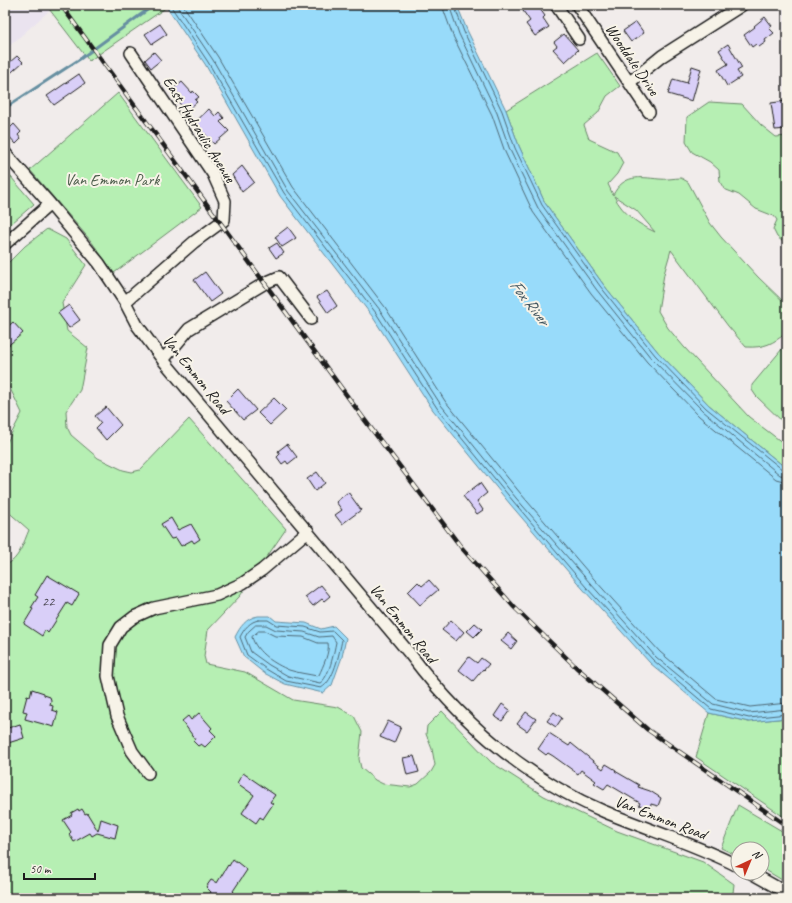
<svg xmlns="http://www.w3.org/2000/svg" width="792" height="903" viewBox="0 0 792 903" font-family="Caveat,sans-serif">
	<style>
		.built { fill: #eae3ef }
		.green { fill: #b6efb3; stroke: #698668; fill-rule: evenodd }
		.water { fill: #98dbfa; stroke: #668fa1 }
		.lines { fill: none; stroke-linecap: round; stroke-linejoin: round }
		.shore { stroke: #4e6875; stroke-width: 1 }
		.stream { stroke: #668fa1; stroke-width: 3 }
		.building { fill: #d9cff8; stroke: #1c1c1c }
		.minor-casing { stroke: #1c1c1c; stroke-width: 14 }
		.minor { stroke: #f7f3e8; stroke-width: 11 }
		.rail-casing { stroke: #1c1c1c; stroke-width: 4.5 }
		.rail { stroke: #f7f3e8; stroke-width: 3; stroke-dasharray: 9; stroke-linecap: butt }
		.labels { text-anchor: middle; stroke-width: 4; stroke-linejoin: round; paint-order: stroke }
		.number-label { font-size: 14px; fill: #4b4953 }
		.street-label { font-size: 16px; fill: #1c1c1c; stroke: #f7f3e8 }
		.park-label { font-size: 16px; fill: #4a5b49; stroke: #f7f3e8 }
		.water-label { font-size: 17px; font-style: italic; fill: #41555f; stroke: #f7f3e8 }
	</style>
	<rect width="100%" height="100%" fill="#f1eceb"/>
	<filter id="ink" filterUnits="userSpaceOnUse"><feTurbulence type="fractalNoise" baseFrequency=".025" numOctaves="2"/><feDisplacementMap in="SourceGraphic" scale="8" xChannelSelector="R" yChannelSelector="G"/><feConvolveMatrix kernelMatrix="1 2 1 2 8 2 1 2 1" color-interpolation-filters="sRGB"/></filter>
	<g filter="url(#ink)">
		<!-- built -->
		<path class="built" d="M5,5H46L50,10L5,50Z"/>
		<!-- green -->
		<path class="green" d="M46,5H165L167,7L89,61Z
			M597,53L620,86L607,96L598,113L584,125L589,139L617,152L623,163L617,174L608,184L613,195C624,174 639,177 659,179C666,180 674,178 681,178L688,182L710,223L721,237L758,277L787,305V332C773,344 764,348 746,347L728,326L671,250L664,274L658,311L668,328L684,347L749,417L787,446V469L709,405L658,352L603,284L545,203L519,146L506,110ZM614,196L636,210L655,232C638,224 623,214 614,196Z
			M118,93L202,207L114,273L91,241L30,170Z
			M709,102L742,104L761,125L776,137L787,136V245L777,237L773,229L777,220L774,216L756,209L739,195L724,189L720,182L719,170L710,162L692,152L686,142L687,117Z
			M5,170L34,204L5,229Z
			M47,229L66,239L86,265L62,303L67,331L88,348L80,390L66,411L67,427L71,435L98,458L123,470L132,472L140,470L189,419L286,529L240,596L208,630L204,656L206,664L245,672L293,700L338,707L354,716L362,732L359,759L361,768L375,780L383,784L410,787L418,784L431,772L435,765L432,749L426,734L427,726L442,711L491,762L544,796L617,831L703,862L734,884L733,893L728,898H327L324,894L318,891L310,898H5V565C19,561 24,541 29,530L5,509V446L22,413L5,378V266L25,246Z
			M787,343V426L756,396L752,390V385Z
			M709,713L749,722L787,718V819L696,757Z
			M738,805L787,834V883L762,868V849H738V856L721,848Z"/>
		<!-- water -->
		<path class="water" d="M165,5H457L467,30L506,110L519,146L545,203L603,284L658,352L709,405L787,469V718L749,722L709,713L650,663L583,589L510,504L433,410L372,316L280,196L205,64Z
			M258,616H270L276,621L306,623L321,629L334,626L346,638L342,657L332,685L323,693L285,684L264,673L244,657L235,637C240,627 246,618 258,616Z"/>
		<g class="lines">
			<!-- shore -->
			<path class="shore" d="M170,5L208,62L284,193L376,313L437,408L513,501L586,587L653,660L711,709L749,718L787,714
				M176,5L213,60L288,191L380,310L441,405L516,498L590,583L656,657L713,704L749,713L787,709
				M183,5L218,57L293,187L385,307L445,401L521,494L594,579L660,652L716,699L750,707L787,703
				M443,5L444,11L453,36L492,115L505,152L533,212L591,293L647,362L699,416L776,479L787,482
				M449,5L459,34L497,113L510,150L538,208L596,289L651,358L703,411L780,475L787,476
				M454,5L464,32L502,111L515,148L542,205L600,286L655,355L706,408L783,470L787,471
				M259,620H268L276,625L305,627L320,632L333,631L342,640C339,654 334,681 321,688L286,681L266,669L247,655L240,637C244,629 250,621 259,620Z
				M256,625H266L276,630L304,632L319,637L332,636L336,642C334,652 329,678 320,683L288,676L269,665L251,652L245,637L248,632Z
				M259,631H265L275,636L303,637L318,643H328C330,652 323,666 319,675L317,676C308,674 298,673 289,670C275,664 256,653 252,637Z"/>
			<!-- stream -->
			<path class="stream" d="M5,108L80,59L154,5"/>
		</g>
		<!-- building -->
		<path class="building" d="M519,5H537L545,16L543,18L549,27L535,36L526,24L530,21Z
			M765,17L772,26L769,28L774,33L765,40L766,42L759,47L756,44L752,47L744,35L755,27L754,26Z
			M636,22L644,33L631,42L623,31Z
			M160,24L167,34L152,44L145,34Z
			M564,34L578,50L565,62L553,49L557,46L554,42Z
			M728,44L742,68L737,71L741,77L727,86L718,70L728,64L719,50Z
			M154,52L161,60L151,68L145,60Z
			M17,56L23,62L5,78V57L10,62Z
			M692,66L701,69L692,101L668,94L673,79L687,83Z
			M79,74L85,83L54,105L47,96Z
			M182,82L192,93L193,91L199,97L195,100L197,102L186,111L175,98L179,95L173,89Z
			M786,101L787,129L775,130L771,103Z
			M209,109L215,116L219,112L224,118L220,122L229,131L214,144L205,134L203,135L193,124Z
			M14,124L21,132L18,135L21,139L16,144L7,134L9,132L8,130Z
			M242,166L254,182L242,192L232,175Z
			M288,227L296,238L282,247L275,237Z
			M277,243L284,253L276,258L269,248Z
			M205,272L221,294L210,302L194,280Z
			M327,291L337,306L328,313L317,297Z
			M69,305L80,320L69,328L58,313Z
			M13,322L23,333L5,348V329Z
			M238,389L256,410L243,420L226,401Z
			M274,398L286,410L270,425L258,413Z
			M106,407L121,425L106,440L96,428L101,423L95,416Z
			M287,444L297,457L288,464L286,461L282,464L277,457L280,454L278,451Z
			M317,472L325,483L315,491L307,479Z
			M480,483L487,493L477,501L483,510L477,514L463,496Z
			M348,492L361,510L342,524L335,515L342,510L336,502Z
			M171,518L178,530L191,524L200,539L194,543L192,540L181,546L176,538L171,539L161,524Z
			M47,575L79,594L72,606L67,603L48,633L45,630L42,636L24,624L33,609L31,608L38,597L35,595Z
			M429,580L438,590L420,605L408,592L418,582L422,586Z
			M321,585L330,596L324,601L322,599L313,606L305,597Z
			M451,620L464,632L456,641L442,630Z
			M475,623L482,629L474,637L467,631Z
			M508,633L517,641L511,649L501,641Z
			M469,657L477,663L481,658L489,664L484,670L483,669L473,681L459,670Z
			M32,689L44,693V695L50,697L51,700L50,705L53,706L52,710L58,712L54,727L25,719L27,712L23,711L27,696L30,697Z
			M502,704L510,710L502,721L494,716Z
			M526,712L536,719L527,731L517,724Z
			M554,712L562,718L556,727L547,721Z
			M199,713L212,728L210,730L216,736L205,747L201,744L198,746L193,741L195,739L182,721L188,716L191,720Z
			M388,721L401,727L394,743L380,737Z
			M20,724L24,738L5,744V729Z
			M549,733L569,746L571,743L572,744L603,769L606,764L616,770L615,771L639,785L638,787L650,791L661,798L658,806L651,804L650,809L639,805L640,803L608,784L604,789L594,783L596,781L581,770L578,774L553,756L548,753L546,755L538,749Z
			M414,756L419,772L407,775L403,758Z
			M243,773L275,795L270,802L273,804L263,819L260,817L256,823L242,813L254,795L237,783Z
			M78,809L79,811L82,809L85,814L87,813L98,831L101,819L118,825L115,838L97,833L92,836L90,833L74,842L69,834L71,832L63,820L72,815L71,813Z
			M233,859L247,870L233,891L234,892L230,898H208L211,892L206,887L211,880L217,883L228,865L229,866Z"/>
		<g class="lines">
			<defs>
				<path id="minor" d="M556,5L579,39
					M577,5L649,112
					M630,82L662,56L742,5
					M5,153L50,204L99,263L125,302L137,325L163,360L410,654C461,722 524,777 603,811C648,830 695,844 738,866
					M5,244L50,204
					M125,302L194,242L224,220L225,201L213,174L131,53
					M163,360L189,329L265,283L279,277L311,319
					M148,773L132,751L117,716L108,676L110,645L121,627L134,617L154,608L217,595L243,583L262,570L308,531
					M751,873L787,893"/>
			</defs>
			<!-- minor casing -->
			<use href="#minor" class="minor-casing"/>
			<!-- minor -->
			<use href="#minor" class="minor"/>
			<defs>
				<path id="rail" d="M61,5L364,419L461,547L514,607L576,667L648,730L787,826"/>
			</defs>
			<!-- rail casing -->
			<use href="#rail" class="rail-casing"/>
			<!-- rail -->
			<use href="#rail" class="rail"/>
		</g>
	</g>
	<g class="labels">
		<!-- number labels -->
		<g class="number-label">
			<text x="48" y="606">22</text>
		</g>
		<!-- street labels -->
		<g class="street-label">
			<text transform="translate(633 59) rotate(56)" y="6">Wooddale Drive</text>
			<text transform="translate(200 129) rotate(58)" y="6">East Hydraulic Avenue</text>
			<text transform="translate(197 374) rotate(51)" y="6">Van Emmon Road</text>
			<text transform="translate(404 623) rotate(51)" y="6">Van Emmon Road</text>
			<text transform="translate(661 817) rotate(21)" y="6">Van Emmon Road</text>
		</g>
		<!-- park labels -->
		<g class="park-label">
			<text x="112" y="185">Van Emmon Park</text>
		</g>
		<!-- water labels -->
		<g class="water-label">
			<text transform="translate(530 302) rotate(52)" y="6">Fox River</text>
		</g>
	</g>
	<!-- margin -->
	<rect width="792" height="903" fill="none" stroke="#f7f3e8" stroke-width="20"/>
	<rect x="10" y="10" width="772" height="883" fill="none" stroke="#1c1c1c" stroke-width="1.5" filter="url(#ink)"/>
	<!-- north arrow -->
	<g transform="translate(750 861) rotate(44)"><circle r="19" fill="#f7f3e8" stroke="#9f9d96"/>
	<path d="M0-3L7 15L0 10L-7 15Z" fill="#c8321e"/>
	<text y="-6" font-size="11" font-weight="bold" text-anchor="middle" fill="#1c1c1c">N</text>
	</g>
	<!-- scale -->
	<path d="M24 873v6h71v-6" fill="none" stroke="#1c1c1c" stroke-width="2"/>
	<text x="30" y="873" font-size="12" fill="#1c1c1c" stroke="#f7f3e8" stroke-width="3" paint-order="stroke">50 m</text>
</svg>
